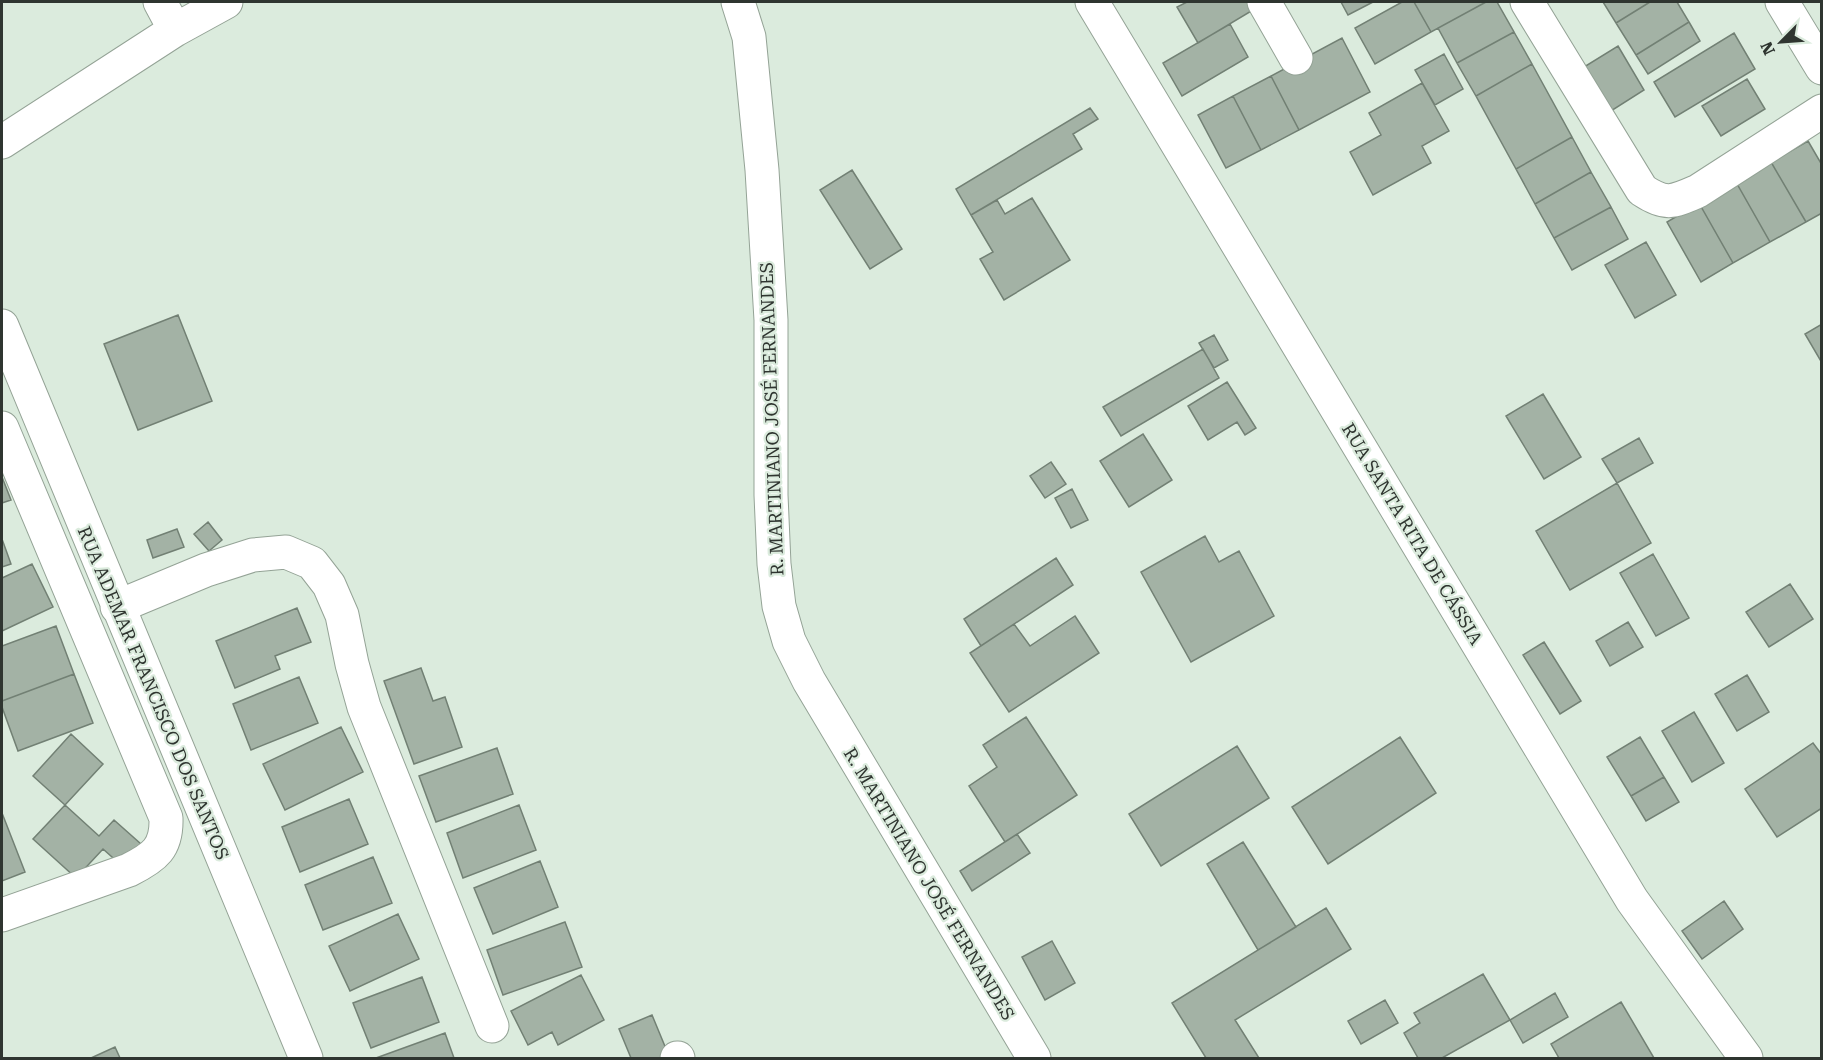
<svg xmlns="http://www.w3.org/2000/svg" width="1823" height="1060" viewBox="0 0 1823 1060" font-family="'Roboto Serif',serif">
	<style>
		.building { fill: #a3b2a5; stroke: #728074; stroke-width: 1.5 }
		.lines { fill: none; stroke-linecap: round; stroke-linejoin: round }
		.minor-casing { stroke: #94a396; stroke-width: 35 }
		.minor { stroke: #fff; stroke-width: 33 }
		.labels { text-anchor: middle; stroke-width: 4.5; stroke-linejoin: round; paint-order: stroke }
		.street-label { font-size: 18px; fill: #2f3530; stroke: #dbebdd }
	</style>
	<rect width="100%" height="100%" fill="#dbebdd"/>
	<!-- building -->
	<path class="building" d="M1187,2H1248L1253,10L1198,43L1177,7Z
		M1341,2H1373L1348,15Z
		M1402,2H1414L1431,32L1375,64L1355,28Z
		M1414,2H1486L1431,32Z
		M1486,2H1497L1514,32L1457,63L1438,28Z
		M1603,2H1650L1616,23Z
		M1650,2H1677L1689,22L1636,55L1616,23Z
		M1689,22L1700,41L1648,74L1636,55Z
		M1230,24L1248,57L1182,96L1163,63Z
		M1514,32L1532,64L1476,96L1457,63Z
		M1734,33L1755,69L1675,117L1654,82Z
		M1342,38L1370,92L1299,130L1271,76Z
		M1618,46L1644,90L1611,111L1584,67Z
		M1444,54L1463,89L1435,105L1415,70Z
		M1532,64L1572,137L1516,169L1476,96Z
		M1271,76L1299,130L1261,150L1233,96Z
		M1747,79L1765,109L1721,136L1702,106Z
		M1422,83L1449,131L1422,146L1431,163L1373,195L1350,152L1381,135L1369,113Z
		M1233,96L1261,150L1226,168L1198,115Z
		M1090,108L1098,119L1073,134L1082,149L971,215L956,189Z
		M1572,137L1591,172L1535,204L1516,169Z
		M1808,141L1822,165V213L1806,222L1771,162Z
		M1771,162L1806,222L1770,242L1736,182Z
		M852,170L902,249L870,269L820,190Z
		M1591,172L1611,207L1554,238L1535,204Z
		M1736,182L1770,242L1733,263L1699,203Z
		M1032,198L1070,260L1004,300L980,259L993,252L971,215L997,200L1005,214Z
		M1699,203L1733,263L1701,282L1667,222Z
		M1611,207L1628,239L1572,270L1554,238Z
		M1646,242L1676,295L1635,318L1605,265Z
		M178,315L212,401L138,430L104,344Z
		M1822,324V363L1805,334Z
		M1214,335L1228,360L1214,368L1199,343Z
		M1203,349L1219,378L1121,436L1103,407Z
		M1227,382L1256,428L1245,435L1237,422L1208,440L1188,406Z
		M1543,394L1581,457L1544,479L1506,416Z
		M1143,434L1172,480L1129,507L1100,461Z
		M1639,438L1653,463L1617,483L1602,459Z
		M1051,462L1066,484L1045,498L1030,476Z
		M2,477L11,500L2,503Z
		M1617,483L1651,543L1570,590L1536,531Z
		M1072,489L1088,520L1071,528L1055,498Z
		M208,522L222,540L209,551L194,534Z
		M177,529L184,547L153,558L147,540Z
		M1205,536L1219,562L1239,551L1274,616L1191,662L1141,572Z
		M2,539L11,564L2,567Z
		M1653,554L1689,618L1656,636L1620,573Z
		M1056,558L1073,585L981,646L964,619Z
		M32,564L53,607L2,631V578Z
		M1790,584L1813,619L1769,647L1746,612Z
		M297,608L311,642L275,656L280,669L235,688L216,641Z
		M1075,616L1099,653L1009,712L970,653L1014,624L1030,646Z
		M1628,622L1643,647L1610,666L1596,641Z
		M56,626L74,674L2,701V646Z
		M1544,642L1581,701L1560,714L1523,655Z
		M421,668L433,701L445,697L462,747L414,764L384,681Z
		M74,674L93,723L18,751L2,707V701Z
		M1747,675L1769,712L1737,731L1715,694Z
		M299,677L318,723L251,750L233,704Z
		M1694,712L1724,763L1692,782L1662,731Z
		M1026,717L1077,795L1005,842L969,786L997,767L983,745Z
		M341,727L363,772L285,810L263,764Z
		M71,734L103,764L65,805L33,776Z
		M1400,737L1436,793L1328,864L1292,807Z
		M1640,737L1664,777L1631,796L1607,757Z
		M1813,743L1822,755V808L1777,837L1745,789Z
		M1237,746L1269,798L1161,866L1129,814Z
		M497,748L513,794L436,822L419,776Z
		M1664,777L1679,802L1646,821L1631,796Z
		M349,799L368,844L300,872L282,827Z
		M65,805L99,836L114,820L141,844L121,865L103,849L76,878L33,839Z
		M519,805L536,850L463,878L447,833Z
		M2,813L25,872L2,881Z
		M1017,834L1030,853L972,891L960,871Z
		M1243,842L1296,927L1258,950L1207,864Z
		M373,857L392,903L323,930L305,885Z
		M540,861L558,907L493,934L474,888Z
		M1724,901L1743,929L1702,959L1682,931Z
		M1326,908L1351,949L1235,1020L1259,1058H1206L1172,1003Z
		M398,914L419,959L350,991L329,946Z
		M565,922L582,967L503,995L487,950Z
		M1052,941L1075,983L1045,1000L1022,957Z
		M1483,974L1510,1020L1442,1058H1418L1404,1033L1420,1023L1414,1013Z
		M581,975L604,1020L558,1045L552,1032L528,1045L511,1011Z
		M422,977L439,1022L371,1048L353,1003Z
		M1555,993L1568,1017L1523,1043L1510,1020Z
		M1385,1000L1398,1023L1361,1044L1348,1021Z
		M1621,1002L1654,1058H1559L1551,1044Z
		M652,1015L669,1056L663,1058H631L619,1029Z
		M445,1033L454,1058H376Z
		M115,1047L120,1058H91Z"/>
	<g class="lines">
		<defs>
			<path id="minor" d="M160,2L175,30
				M738,2L749,37L762,170L771,320V495L774,564L779,606L789,641L809,681L1034,1058
				M1092,2L1632,900L1746,1058
				M1264,2L1296,58
				M1527,2L1642,190C1666,206 1673,202 1698,191L1822,111
				M1782,2L1822,68
				M2,142L175,30L226,2
				M2,326L306,1058
				M2,428L166,818C167,848 155,857 129,870L2,915
				M117,607L206,570L253,555L286,552L312,563L329,585L342,615L352,664L364,707L492,1026
				M677,1058H678"/>
		</defs>
		<!-- minor casing -->
		<use href="#minor" class="minor-casing"/>
		<!-- minor -->
		<use href="#minor" class="minor"/>
	</g>
	<g class="labels">
		<!-- street labels -->
		<g class="street-label">
			<text transform="translate(772 419) rotate(-92)" y="6">R. MARTINIANO JOSÉ FERNANDES</text>
			<text transform="translate(1412 534) rotate(59)" y="6">RUA SANTA RITA DE CÁSSIA</text>
			<text transform="translate(153 693) rotate(67)" y="6">RUA ADEMAR FRANCISCO DOS SANTOS</text>
			<text transform="translate(929 884) rotate(59)" y="6">R. MARTINIANO JOSÉ FERNANDES</text>
		</g>
	</g>
	<!-- border -->
	<rect width="1823" height="1060" fill="none" stroke="#2f3530" stroke-width="6"/>
	<!-- north arrow -->
	<g transform="translate(1781 42) rotate(245)" stroke="#dbebdd" stroke-width="4.5" paint-order="stroke">
	<path d="M0-4.5L10 22L0 15L-10 22Z" fill="#2f3530"/>
	<text y="-9" font-size="16" font-weight="bold" text-anchor="middle" fill="#2f3530">N</text>
	</g>
</svg>
